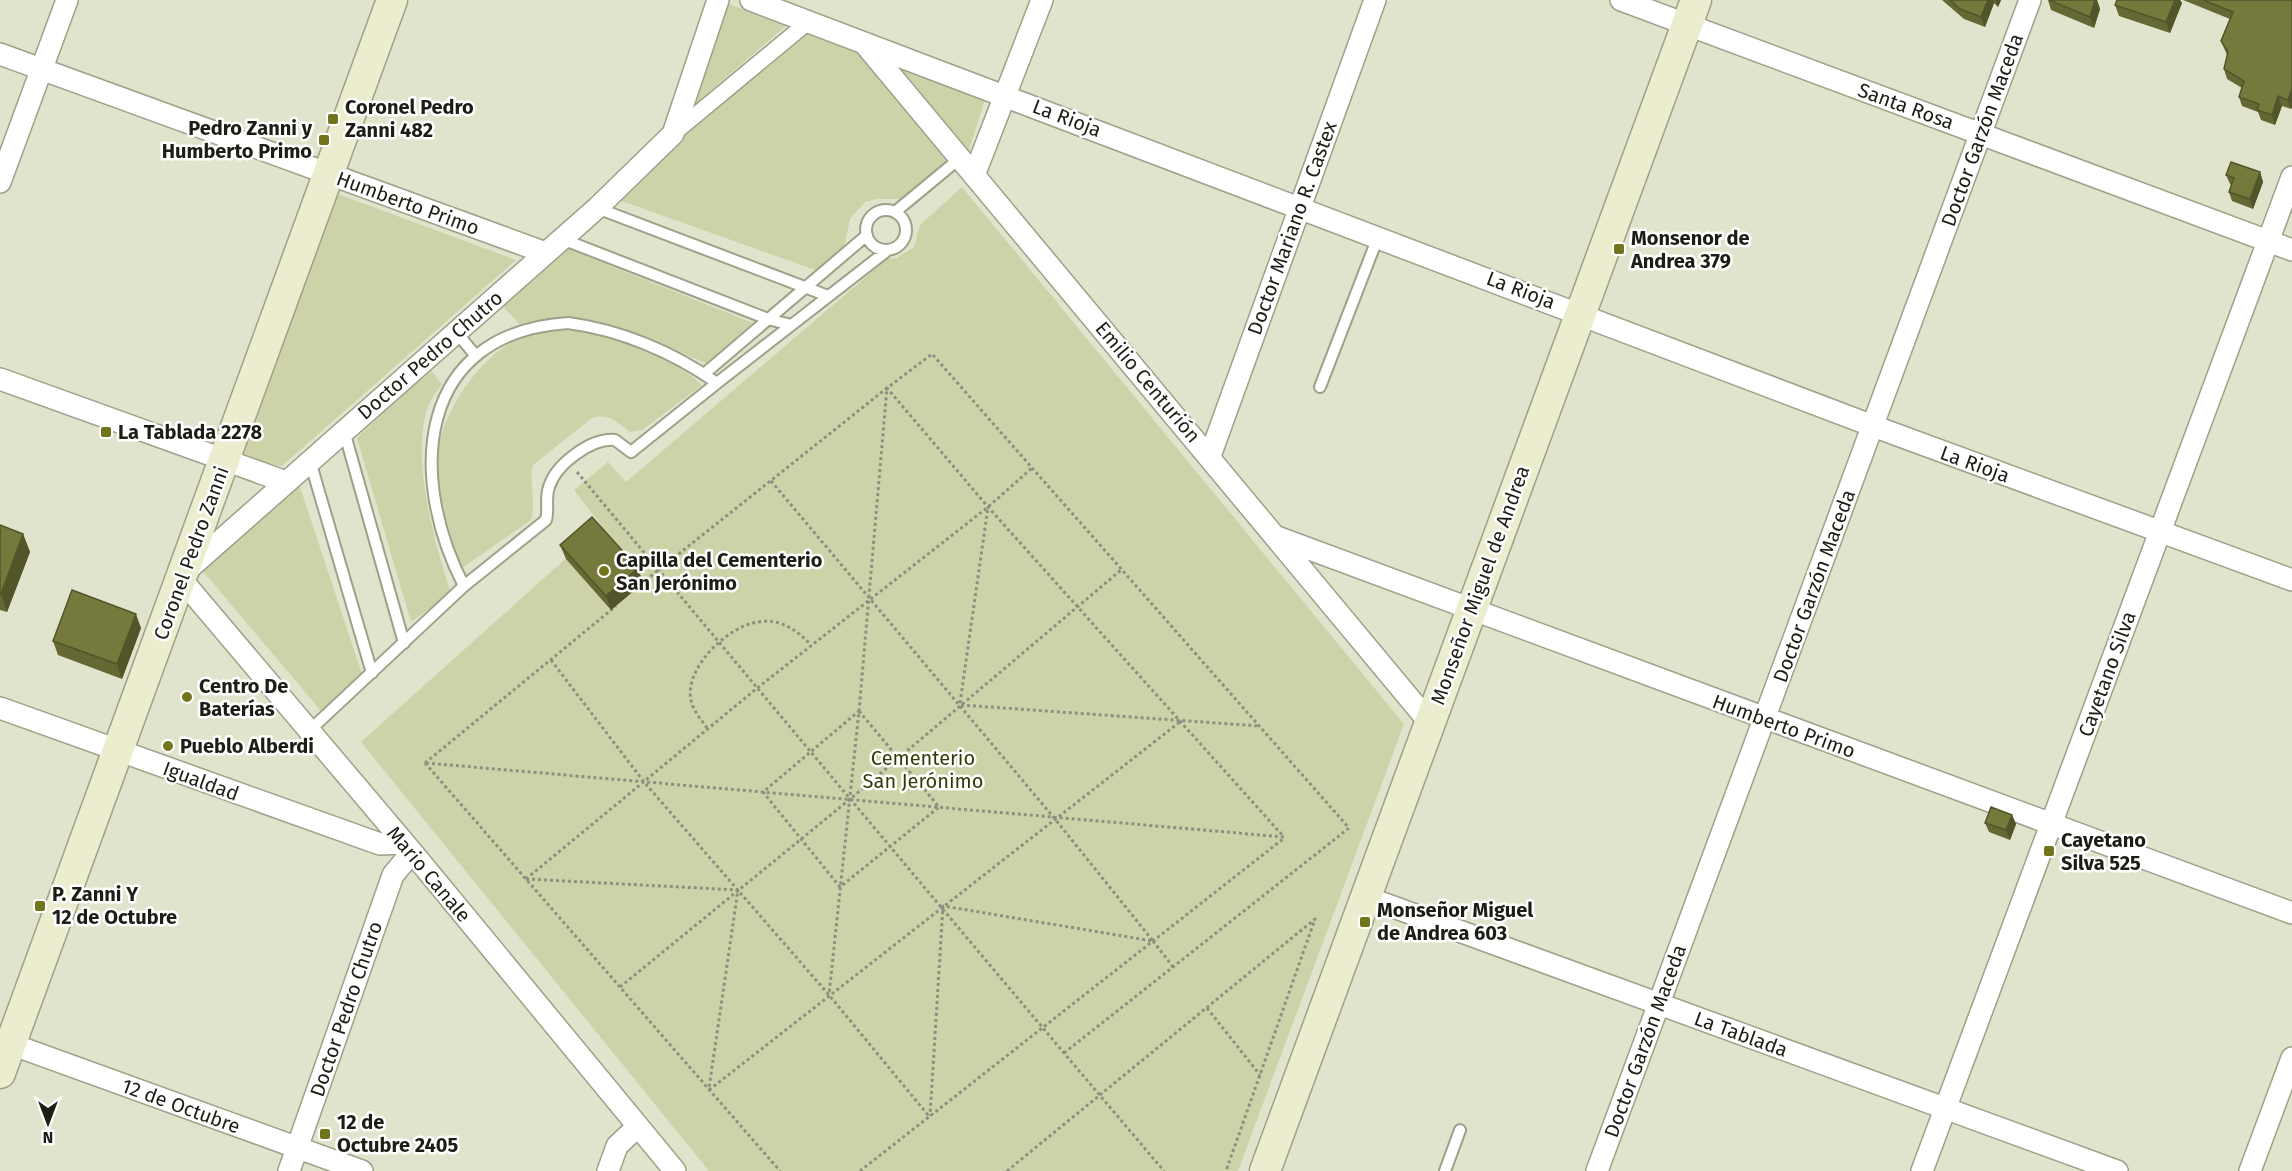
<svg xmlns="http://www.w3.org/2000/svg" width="2292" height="1171" viewBox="0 0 2292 1171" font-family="'Fira Sans',sans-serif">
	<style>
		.green { fill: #ced2a9 }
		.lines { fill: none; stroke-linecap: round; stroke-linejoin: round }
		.service-casing { stroke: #9ea08a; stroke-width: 14 }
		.pedestrian-casing { stroke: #9ea08a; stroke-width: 18 }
		.minor-casing { stroke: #9ea08a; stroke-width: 24 }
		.secondary-casing { stroke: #9ea08a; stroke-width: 33 }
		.path { stroke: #8e907f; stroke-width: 3; stroke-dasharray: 3 3; stroke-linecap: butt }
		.service { stroke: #fff; stroke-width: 10 }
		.pedestrian { stroke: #fff; stroke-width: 15 }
		.minor { stroke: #fff; stroke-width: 21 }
		.secondary { stroke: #ecedce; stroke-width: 30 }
		.wall { fill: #656834 }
		.shaded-wall { fill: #52552a }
		.building { fill: #75793c; stroke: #52552a; stroke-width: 1.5 }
		.poi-dot { fill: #70741b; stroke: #fff; stroke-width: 2 }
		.labels { text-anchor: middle; stroke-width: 5; stroke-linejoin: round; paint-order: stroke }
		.street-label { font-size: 20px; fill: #1d1d15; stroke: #fff }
		.poi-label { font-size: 20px; font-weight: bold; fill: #1d1d15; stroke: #fff; text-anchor: start }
		.park-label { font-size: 20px; fill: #373906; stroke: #fff }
	</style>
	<rect width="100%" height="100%" fill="#e1e4cd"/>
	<!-- green -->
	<path class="green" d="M726,3L787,25L695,104Z
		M809,30L860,48L948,160L903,199H876L865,202L850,219L844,248L818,271L613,198Z
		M888,60L986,96L968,153Z
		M962,187L1404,724L1238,1171H709L361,742L602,526L574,490L608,462L626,482L887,259L897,258L914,247L920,225Z
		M335,193L516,260L282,466L239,459Z
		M566,248L753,323L706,363C646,338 586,307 519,324L501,304Z
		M551,330C606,330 661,348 702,385L642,430L630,432C616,422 610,413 592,418L533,465C529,484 536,502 531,520L462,568C449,541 436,486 438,456C440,419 468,376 496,353C511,340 532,336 551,330Z
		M429,368L442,384C437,391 431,399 428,407C410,455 435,546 451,593L411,622L357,438Z
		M299,484L362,674L321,711L202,570Z"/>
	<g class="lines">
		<defs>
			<path id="service" d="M597,208L828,296
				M866 230a20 20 0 1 1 40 0a20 20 0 1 1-40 0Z
				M895,212L959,159
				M562,239L768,319L791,325
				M568,323C621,330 673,352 717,383L631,452L615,440C591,438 556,464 549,487C545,498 549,509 546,520L464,586C407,476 416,333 568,323Z
				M456,332L476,356
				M704,374L867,235
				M717,383L888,250
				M1320,387L1378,237
				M344,431L404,643
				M310,461L372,673
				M309,731L464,586
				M1445,1171L1460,1130"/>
			<path id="pedestrian" d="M673,134L808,22"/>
			<path id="minor" d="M751,0L1873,426L2292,580
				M1621,0L2292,250
				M864,43L1430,723
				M0,54L546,253
				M975,173L1042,0
				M0,182L67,0
				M0,379L286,482
				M1210,456L1375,0
				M1277,537L2292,913
				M185,572L597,208L673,134L718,0
				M181,579L412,852L675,1171
				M0,708L380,844L404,843
				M1366,897L2117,1171
				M0,1040L362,1171
				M289,1171L393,875L412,852
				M608,1171L617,1146L637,1127
				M1597,1171L2030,0
				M1922,1171L2292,177
				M2250,1171L2292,1058"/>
			<path id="secondary" d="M0,1073L392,0
				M1265,1171L1696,0"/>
		</defs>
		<!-- service casing -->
		<use href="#service" class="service-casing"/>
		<!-- pedestrian casing -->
		<use href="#pedestrian" class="pedestrian-casing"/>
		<!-- minor casing -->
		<use href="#minor" class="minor-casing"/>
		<!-- secondary casing -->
		<use href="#secondary" class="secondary-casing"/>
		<!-- path -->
		<path class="path" d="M577,472C772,706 967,939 1164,1171
			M771,481L1055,819L1153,941L943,906L930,1116
			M641,584L887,388L859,711L829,995
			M551,660L644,782L829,995L928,1115
			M960,703L988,507
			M961,705L1259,726
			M859,711L939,807L840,887L763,792Z
			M707,728C701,719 693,711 691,700C684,668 728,626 758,622C780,618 797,630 811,645
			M425,763L616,606
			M425,763L780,1171
			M426,763L1284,837
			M526,879L756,689L988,507L1032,468
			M526,879L738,890L709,1088
			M1153,941L1173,967
			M620,987L849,800L1121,570
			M1207,1008L1260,1075
			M1064,1053L1349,828L932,354L887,388L988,507L1284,837
			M709,1090L1181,721
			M860,1171L1283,839
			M1007,1171L1315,919L1226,1171"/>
		<!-- service -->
		<use href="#service" class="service"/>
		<!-- pedestrian -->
		<use href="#pedestrian" class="pedestrian"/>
		<!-- minor -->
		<use href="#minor" class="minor"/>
		<!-- secondary -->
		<use href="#secondary" class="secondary"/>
	</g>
	<!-- wall -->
	<path class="wall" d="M1942,0H2001L1998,7L1994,3L1985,27L1964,19Z
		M2048,0H2097L2100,9L2094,28L2051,10Z
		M2117,0H2180L2182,3L2170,33L2119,16L2115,5Z
		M2183,0H2292V107L2291,109L2282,106L2275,125L2261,120L2258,112L2242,106L2239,97L2242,88L2227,79L2224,69L2227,55L2221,41L2230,19Z
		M2260,172L2263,182L2253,209L2232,201L2229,192L2231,185L2230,184L2226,175Z
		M0,525L23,534L30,552L7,612L0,610Z
		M560,545L643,583L611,610L566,559Z
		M141,628L122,679L58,655L53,641Z
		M2012,815L2016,824L2010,840L1989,832L1985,823Z"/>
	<!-- shaded-wall -->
	<path class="shaded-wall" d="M1988,0H1993L1994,3L1985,27L1981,17Z
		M1995,0H2001L1998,7Z
		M2095,0H2097L2100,9L2094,28L2090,17Z
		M2175,0H2180L2182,3L2170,33L2166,22Z
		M2292,88V107L2291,109L2288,100Z
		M2278,96L2282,106L2275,125L2272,115Z
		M2260,172L2263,182L2253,209L2250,199Z
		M23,534L30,552L7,612L1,594Z
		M638,568L643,583L611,610L606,596Z
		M136,614L141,628L122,679L117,664Z
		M2012,815L2016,824L2010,840L2006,830Z"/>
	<!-- building -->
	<path class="building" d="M1950,0H1988L1981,17L1960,9Z
		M2049,0H2095L2090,17Z
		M2117,0H2175L2166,22L2115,5Z
		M2203,0H2292V88L2288,100L2278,96L2272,115L2257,110L2259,104L2239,97L2244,81L2224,69L2228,52L2221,41L2233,12Z
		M2231,162L2260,172L2250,199L2229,192L2234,178L2226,175Z
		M592,517L638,568L606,596L560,545Z
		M0,525L23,534L1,594H0Z
		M72,590L136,614L117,664L53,641Z
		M1991,807L2012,815L2006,830L1985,823Z"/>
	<!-- markers -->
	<g class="poi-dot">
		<rect x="327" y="113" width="12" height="12" rx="3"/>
		<rect x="318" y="134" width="12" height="12" rx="3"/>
		<rect x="1613" y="243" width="12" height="12" rx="3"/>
		<rect x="100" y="426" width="12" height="12" rx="3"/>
		<circle cx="604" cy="571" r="6"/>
		<circle cx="187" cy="697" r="6"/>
		<circle cx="168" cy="746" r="6"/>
		<rect x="2043" y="845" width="12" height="12" rx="3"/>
		<rect x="34" y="900" width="12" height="12" rx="3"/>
		<rect x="1359" y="916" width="12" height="12" rx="3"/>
		<rect x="319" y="1128" width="12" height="12" rx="3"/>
	</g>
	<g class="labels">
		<!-- street labels -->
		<g class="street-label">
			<text transform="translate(1906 106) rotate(20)" y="7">Santa Rosa</text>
			<text transform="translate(1067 118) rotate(21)" y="7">La Rioja</text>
			<text transform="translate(1982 130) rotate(-70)" y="7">Doctor Garzón Maceda</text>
			<text transform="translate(408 203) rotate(20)" y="7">Humberto Primo</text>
			<text transform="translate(1292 228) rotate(-70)" y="7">Doctor Mariano R. Castex</text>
			<text transform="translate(1521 290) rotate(21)" y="7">La Rioja</text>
			<text transform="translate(430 355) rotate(-41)" y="7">Doctor Pedro Chutro</text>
			<text transform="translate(1148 382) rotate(50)" y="7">Emilio Centurión</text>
			<text transform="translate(1975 464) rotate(20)" y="7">La Rioja</text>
			<text transform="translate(191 553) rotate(-70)" y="7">Coronel Pedro Zanni</text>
			<text transform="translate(1480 585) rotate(-70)" y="7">Monseñor Miguel de Andrea</text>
			<text transform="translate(1814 586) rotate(-70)" y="7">Doctor Garzón Maceda</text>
			<text transform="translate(2107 674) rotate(-70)" y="7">Cayetano Silva</text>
			<text transform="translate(1784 726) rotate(20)" y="7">Humberto Primo</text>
			<text transform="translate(201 781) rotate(20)" y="7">Igualdad</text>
			<text transform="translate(429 874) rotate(50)" y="7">Mario Canale</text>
			<text transform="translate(346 1009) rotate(-71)" y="7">Doctor Pedro Chutro</text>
			<text transform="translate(1741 1034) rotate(20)" y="7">La Tablada</text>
			<text transform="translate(1645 1041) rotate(-70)" y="7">Doctor Garzón Maceda</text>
			<text transform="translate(181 1106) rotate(20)" y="7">12 de Octubre</text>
		</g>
		<!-- poi labels -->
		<g class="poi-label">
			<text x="345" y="114">Coronel Pedro<tspan x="345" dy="23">Zanni 482</tspan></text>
			<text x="312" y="135" text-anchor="end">Pedro Zanni y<tspan x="312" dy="23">Humberto Primo</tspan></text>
			<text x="1631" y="245">Monsenor de<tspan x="1631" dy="23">Andrea 379</tspan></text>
			<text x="118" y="439">La Tablada 2278</text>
			<text x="616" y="567">Capilla del Cementerio<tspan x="616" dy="23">San Jerónimo</tspan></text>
			<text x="199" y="693">Centro De<tspan x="199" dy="23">Baterías</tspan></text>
			<text x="180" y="753">Pueblo Alberdi</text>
			<text x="2061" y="847">Cayetano<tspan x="2061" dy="23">Silva 525</tspan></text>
			<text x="52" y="901">P. Zanni Y<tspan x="52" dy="23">12 de Octubre</tspan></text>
			<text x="1377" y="917">Monseñor Miguel<tspan x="1377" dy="23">de Andrea 603</tspan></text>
			<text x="337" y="1129">12 de<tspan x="337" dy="23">Octubre 2405</tspan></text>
		</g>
		<!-- park labels -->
		<g class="park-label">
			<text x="923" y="765">Cementerio<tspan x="923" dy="23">San Jerónimo</tspan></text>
		</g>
	</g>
	<!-- north arrow -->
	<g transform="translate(48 1123) rotate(180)" stroke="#ffffff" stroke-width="4.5" paint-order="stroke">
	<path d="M0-4.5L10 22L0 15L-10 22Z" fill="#1d1d15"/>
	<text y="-9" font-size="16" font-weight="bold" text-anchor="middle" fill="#1d1d15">N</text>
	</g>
</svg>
